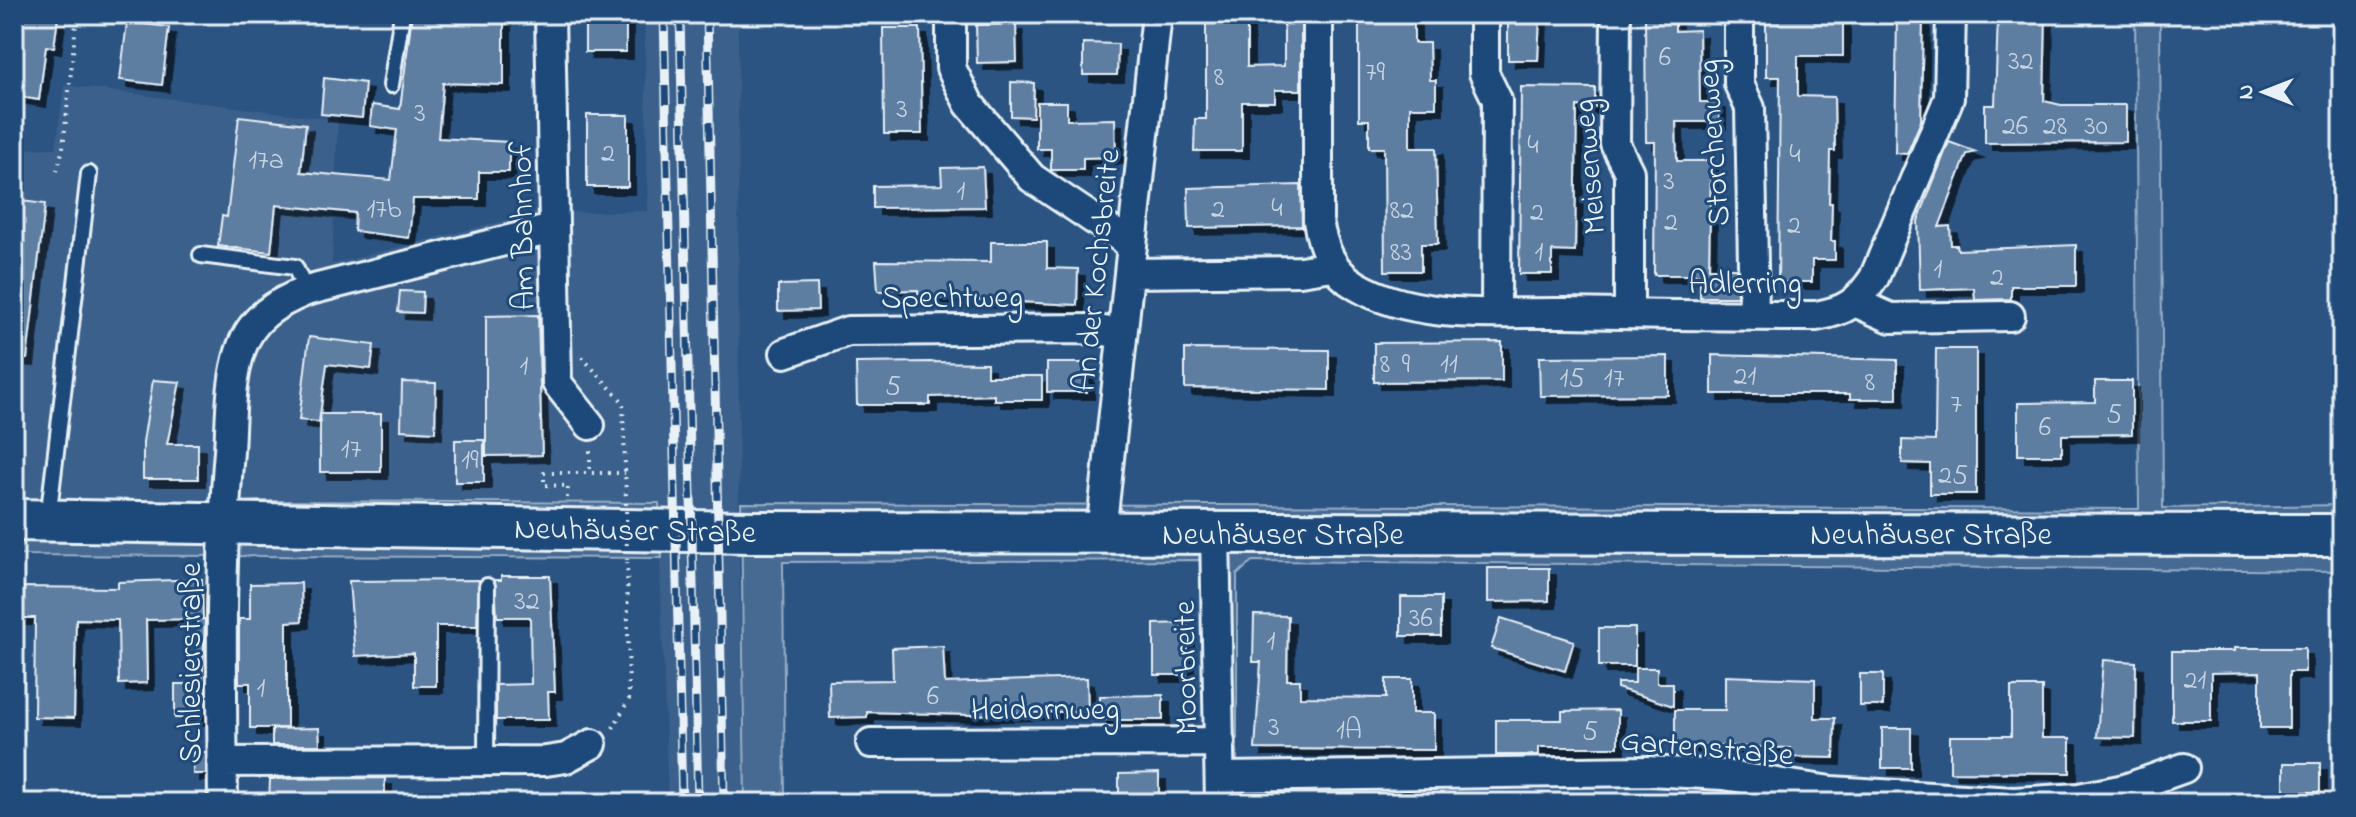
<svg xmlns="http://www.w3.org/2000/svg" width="2356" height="817" viewBox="0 0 2356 817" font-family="'Indie Flower',sans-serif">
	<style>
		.built { fill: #3a608b }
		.green { fill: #476b93; stroke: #98aec6; stroke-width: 2 }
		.building { fill: #5d7da1; stroke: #e8f1f8; stroke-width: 2; filter: url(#shadow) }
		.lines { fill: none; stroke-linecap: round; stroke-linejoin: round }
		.service-casing { stroke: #e8f1f8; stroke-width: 20 }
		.minor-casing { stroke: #e8f1f8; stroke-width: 34 }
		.secondary-casing { stroke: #e8f1f8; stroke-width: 46 }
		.path { stroke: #e8f1f8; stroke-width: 4; stroke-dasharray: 2 6; stroke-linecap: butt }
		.service { stroke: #1f4a7a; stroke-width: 14 }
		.minor { stroke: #1f4a7a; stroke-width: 28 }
		.secondary { stroke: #1f4a7a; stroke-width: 40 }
		.rail-casing { stroke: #e8f1f8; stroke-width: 9 }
		.rail { stroke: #1f4a7a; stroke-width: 6; stroke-dasharray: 18; stroke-linecap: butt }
		.path-bridge { stroke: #e8f1f8; stroke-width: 4; stroke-dasharray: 2 6; stroke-linecap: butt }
		.labels { text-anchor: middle; stroke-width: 6; stroke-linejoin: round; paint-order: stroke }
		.number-label { font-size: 28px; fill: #c5d4e2 }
		.street-label { font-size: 32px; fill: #e8f1f8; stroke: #1f4a7a }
	</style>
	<defs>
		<filter id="shadow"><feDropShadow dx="7" dy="7" stdDeviation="0" flood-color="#0009"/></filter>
	</defs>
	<rect width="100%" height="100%" fill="#2b5482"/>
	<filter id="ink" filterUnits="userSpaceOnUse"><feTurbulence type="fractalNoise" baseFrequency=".0125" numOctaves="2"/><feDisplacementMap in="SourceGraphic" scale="16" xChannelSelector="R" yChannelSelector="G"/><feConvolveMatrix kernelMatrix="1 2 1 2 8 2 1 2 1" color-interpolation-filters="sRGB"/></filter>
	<g filter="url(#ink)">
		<!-- built -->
		<path class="built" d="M644,14H738L739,561L745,803H668L658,503L258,501L175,508L14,504V149L56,148L64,85L338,120L332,264L534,213L648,211Z"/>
		<!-- green -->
		<path class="green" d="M2135,14H2160L2163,508L2342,505V571L1252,561L1237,575V803H1206L1202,560L783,562L785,803H745L741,503L2139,509Z
			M258,501L659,503L662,558L14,555V504L175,508Z"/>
		<!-- building -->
		<path class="building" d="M15,14L58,18L54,47L46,46L39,100L14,96Z
			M412,14H504V85L443,83L438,138L509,142V172H479V199H413L409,238L354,231L355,213L276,205L271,252L218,246L222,216L227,217L239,116L306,124L301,172L391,180L397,130L370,126L372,105L400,109Z
			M585,14H626V52H585Z
			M1206,14H1247V67L1284,66V14H1301V90H1275V102H1242V151H1194L1195,119H1206Z
			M1359,14H1414V43H1429L1430,80H1436V107H1410V148H1436L1438,244H1421V271H1385L1384,148H1369V120H1359Z
			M1508,14H1540L1538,60H1508Z
			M1645,14H1675V31L1699,30L1700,102H1719V122H1676L1677,161H1711L1709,268H1736L1737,297H1700V275H1654L1655,142H1646Z
			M1766,14H1843V56H1798V96L1834,97L1835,151H1830L1829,203H1832L1831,241H1835V260H1812V282H1778L1780,77H1766Z
			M1897,14H1923L1921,121L1907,154L1895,153Z
			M1998,14H2046L2044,101L2061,105H2126V142L1985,143V105H1995Z
			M127,22L169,27L162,85L120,80Z
			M1016,24L1017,62L977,63L976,25Z
			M883,28H920L922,134H884Z
			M1083,43L1118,44L1117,75H1083Z
			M324,78L365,83L362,118L321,114Z
			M1011,82L1034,83L1033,117L1011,116Z
			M1521,87L1595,88V107L1577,106L1575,252L1552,251V274H1519Z
			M1037,102H1067V120L1115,119L1116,157L1083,158V170H1051V149H1037Z
			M587,115H628V187H587Z
			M1949,142L1976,152L1967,154L1939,227L1950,226L1951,245H1957L1958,250L2076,245V286H2011V299L1975,300L1974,288L1920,290L1918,221Z
			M983,167L985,207L873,208V186L942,185L941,168Z
			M1301,185L1302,226L1189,228L1188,188Z
			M14,200L45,204L27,359L14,358Z
			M991,242H1047V268L1078,269L1077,305L918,297V290L878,291L876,261L991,262Z
			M817,284L818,310L778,311V285Z
			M400,291L423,292L422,313L398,312Z
			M538,315L542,455L486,456V316Z
			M309,337L374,345L371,369L327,364L319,422L299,420Z
			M1502,342V381L1374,382V343Z
			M1185,349L1329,350V390L1185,388Z
			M1936,349H1976V494H1930V464L1902,463V440L1935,441Z
			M1712,355L1897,360V399H1850V394H1712Z
			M1668,356V395L1540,396L1539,357Z
			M929,362L987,363V376H1042V400H994V395L930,397V405H857L856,363Z
			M1047,363H1087V392H1047Z
			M153,380L180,382L167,444H198V479H143V442Z
			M2095,381H2132V434L2062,435V455H2018V403L2095,402Z
			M402,382L436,383L435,432L401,430Z
			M320,414H381V472H320Z
			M455,440H484V482H455Z
			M1488,568H1549V601L1488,602Z
			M501,576H550L555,692H548L549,720H496V685L531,684L530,617H497L495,580H501Z
			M202,579L203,619L146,620L147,683L119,684L118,620L76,619L74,718L34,717L35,618H18V587L118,588V582Z
			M479,580L477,626H436V686H414V653L355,656L349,581Z
			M301,583L302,621L287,622V728H250V683H239V619H250V584Z
			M1401,597H1441V636H1401Z
			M1254,615L1288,616L1287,680H1300V697L1386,698V679H1412V713H1434V750L1255,749L1261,662H1253Z
			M1501,618L1574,641L1565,671L1491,648Z
			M197,619H205L201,718H175V684H198Z
			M1187,623V675H1154V624Z
			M1599,628H1635V666H1599Z
			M943,646L945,683L1087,678L1088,711L971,715L867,712V717L830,718L829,681L893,680L892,648Z
			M2234,648H2305V672H2289V728H2260V672L2211,673V721H2172V651H2234Z
			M2103,660L2136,662L2135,738L2097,737Z
			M1635,668H1657V683H1673V706L1617,688V683H1635Z
			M1860,674H1883V706H1860Z
			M1725,676L1815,679V718H1835L1834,758L1790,757V748L1675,745V710H1725Z
			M2011,687H2042V738H2070V773L1950,772V736H2011Z
			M1163,695V720H1100V696Z
			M1618,710V747H1539V755H1496V720H1562V711Z
			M319,728L320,745H272V729Z
			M1882,728H1911V768H1882Z
			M193,752H206V774H193Z
			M2284,763H2320V792H2284Z
			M1159,773V803H1119V774Z
			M385,778V803H269L270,779Z"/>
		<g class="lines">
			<defs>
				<path id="service" d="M391,85L402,14
					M201,255L295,267L306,291
					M48,519L89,174
					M486,760L487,586"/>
				<path id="minor" d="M550,14L557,383L590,425
					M951,14V68L969,104L1032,178L1132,245
					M1318,14V221C1323,249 1332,272 1357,286C1417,321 1500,312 1566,313C1650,315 1733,316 1816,316C1846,311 1857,303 1874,278L1949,98L1951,14
					M1484,14V73L1497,100L1496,312
					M1616,14L1615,144L1629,172V314
					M1739,14V84L1750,108L1754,316
					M1129,273L1300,271L1333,266
					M1857,303L1891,318L2010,316
					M785,353L848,331L1092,329L1122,334
					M1215,532L1220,803
					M1101,533L1157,14
					M871,743L1220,742
					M222,762L546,761L566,758L592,744
					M1220,777L1648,771L1723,775L1831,791L2014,802L2079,798L2125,789L2184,768
					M223,803C222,686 219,568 229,451C231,419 230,380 241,349C252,317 277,303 306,291L552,229"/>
				<path id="secondary" d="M14,520L751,532L2342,535"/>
			</defs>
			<!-- service casing -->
			<use href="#service" class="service-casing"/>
			<!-- minor casing -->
			<use href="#minor" class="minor-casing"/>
			<!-- secondary casing -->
			<use href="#secondary" class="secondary-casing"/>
			<!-- path -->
			<path class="path" d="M57,171L63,148L77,14
				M582,357L623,402L626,500
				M590,451V473
				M567,498L568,486L544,485V473H625
				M613,728L629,699L627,561"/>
			<!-- service -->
			<use href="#service" class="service"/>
			<!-- minor -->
			<use href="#minor" class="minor"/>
			<!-- secondary -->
			<use href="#secondary" class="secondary"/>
			<defs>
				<path id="rail" d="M664,14L682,803
					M680,14L698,803
					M707,14L724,803"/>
			</defs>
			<!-- rail casing -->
			<use href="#rail" class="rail-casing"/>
			<!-- rail -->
			<use href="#rail" class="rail"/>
			<!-- path-bridge -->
			<path class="path-bridge" d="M626,503L627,560"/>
		</g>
	</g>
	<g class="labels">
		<!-- number labels -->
		<g class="number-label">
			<text x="1665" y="65">6</text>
			<text x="2021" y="69">32</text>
			<text x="1375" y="80">79</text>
			<text x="1219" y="85">8</text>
			<text x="902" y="117">3</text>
			<text x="420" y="121">3</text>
			<text x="2015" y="134">26</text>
			<text x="2055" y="134">28</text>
			<text x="2096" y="134">30</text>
			<text x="1533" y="153">4</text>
			<text x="608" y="161">2</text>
			<text x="1795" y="162">4</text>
			<text x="266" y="168">17a</text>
			<text x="1669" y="189">3</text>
			<text x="961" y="199">1</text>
			<text x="1277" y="216">4</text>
			<text x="384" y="217">17b</text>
			<text x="1218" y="217">2</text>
			<text x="1402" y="218">82</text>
			<text x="1537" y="220">2</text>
			<text x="1671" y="230">2</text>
			<text x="1794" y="233">2</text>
			<text x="1401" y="260">83</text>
			<text x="1539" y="260">1</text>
			<text x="1938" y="277">1</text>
			<text x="1997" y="285">2</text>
			<text x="1385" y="372">8</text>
			<text x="1406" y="372">9</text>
			<text x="1449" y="372">11</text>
			<text x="524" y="374">1</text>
			<text x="1745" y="384">21</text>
			<text x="1572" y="386">15</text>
			<text x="1614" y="386">17</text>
			<text x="1870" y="390">8</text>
			<text x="893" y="394">5</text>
			<text x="1956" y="412">7</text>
			<text x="2114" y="422">5</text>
			<text x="2045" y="435">6</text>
			<text x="351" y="457">17</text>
			<text x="470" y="468">19</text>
			<text x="1953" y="483">25</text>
			<text x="527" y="609">32</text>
			<text x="1421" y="626">36</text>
			<text x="1271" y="649">1</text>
			<text x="2195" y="688">21</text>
			<text x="261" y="696">1</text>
			<text x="933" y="704">6</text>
			<text x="1274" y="735">3</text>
			<text x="1349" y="738">1A</text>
			<text x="1590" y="739">5</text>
		</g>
		<!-- street labels -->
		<g class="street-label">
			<text transform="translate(1712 143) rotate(-94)" y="11">Storchenweg</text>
			<text transform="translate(1588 167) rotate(-95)" y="11">Meisenweg</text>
			<text transform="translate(521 226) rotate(-91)" y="11">Am Bahnhof</text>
			<text transform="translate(1095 270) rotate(-84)" y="11">An der Kochsbreite</text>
			<text x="1745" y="293">Adlerring</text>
			<text x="952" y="307">Spechtweg</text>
			<text transform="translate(635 529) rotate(1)" y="11">Neuhäuser Straße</text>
			<text x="1283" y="544">Neuhäuser Straße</text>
			<text x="1931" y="544">Neuhäuser Straße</text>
			<text transform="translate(189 663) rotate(-90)" y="11">Schlesierstraße</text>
			<text transform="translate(1184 668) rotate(-91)" y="11">Moorbreite</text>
			<text x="1045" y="719">Heidornweg</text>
			<text transform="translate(1707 746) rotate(5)" y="11">Gartenstraße</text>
		</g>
	</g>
	<!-- margin -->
	<rect width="2356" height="817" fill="none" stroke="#1f4a7a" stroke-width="48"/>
	<rect x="24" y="24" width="2308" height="769" fill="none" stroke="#e8f1f8" stroke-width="3" filter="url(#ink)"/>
	<!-- north arrow -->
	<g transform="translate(2264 92) rotate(270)" stroke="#1f4a7a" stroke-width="6" paint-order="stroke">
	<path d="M0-6L14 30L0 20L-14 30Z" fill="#e8f1f8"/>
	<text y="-12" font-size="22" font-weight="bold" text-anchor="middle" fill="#e8f1f8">N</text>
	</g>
</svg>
